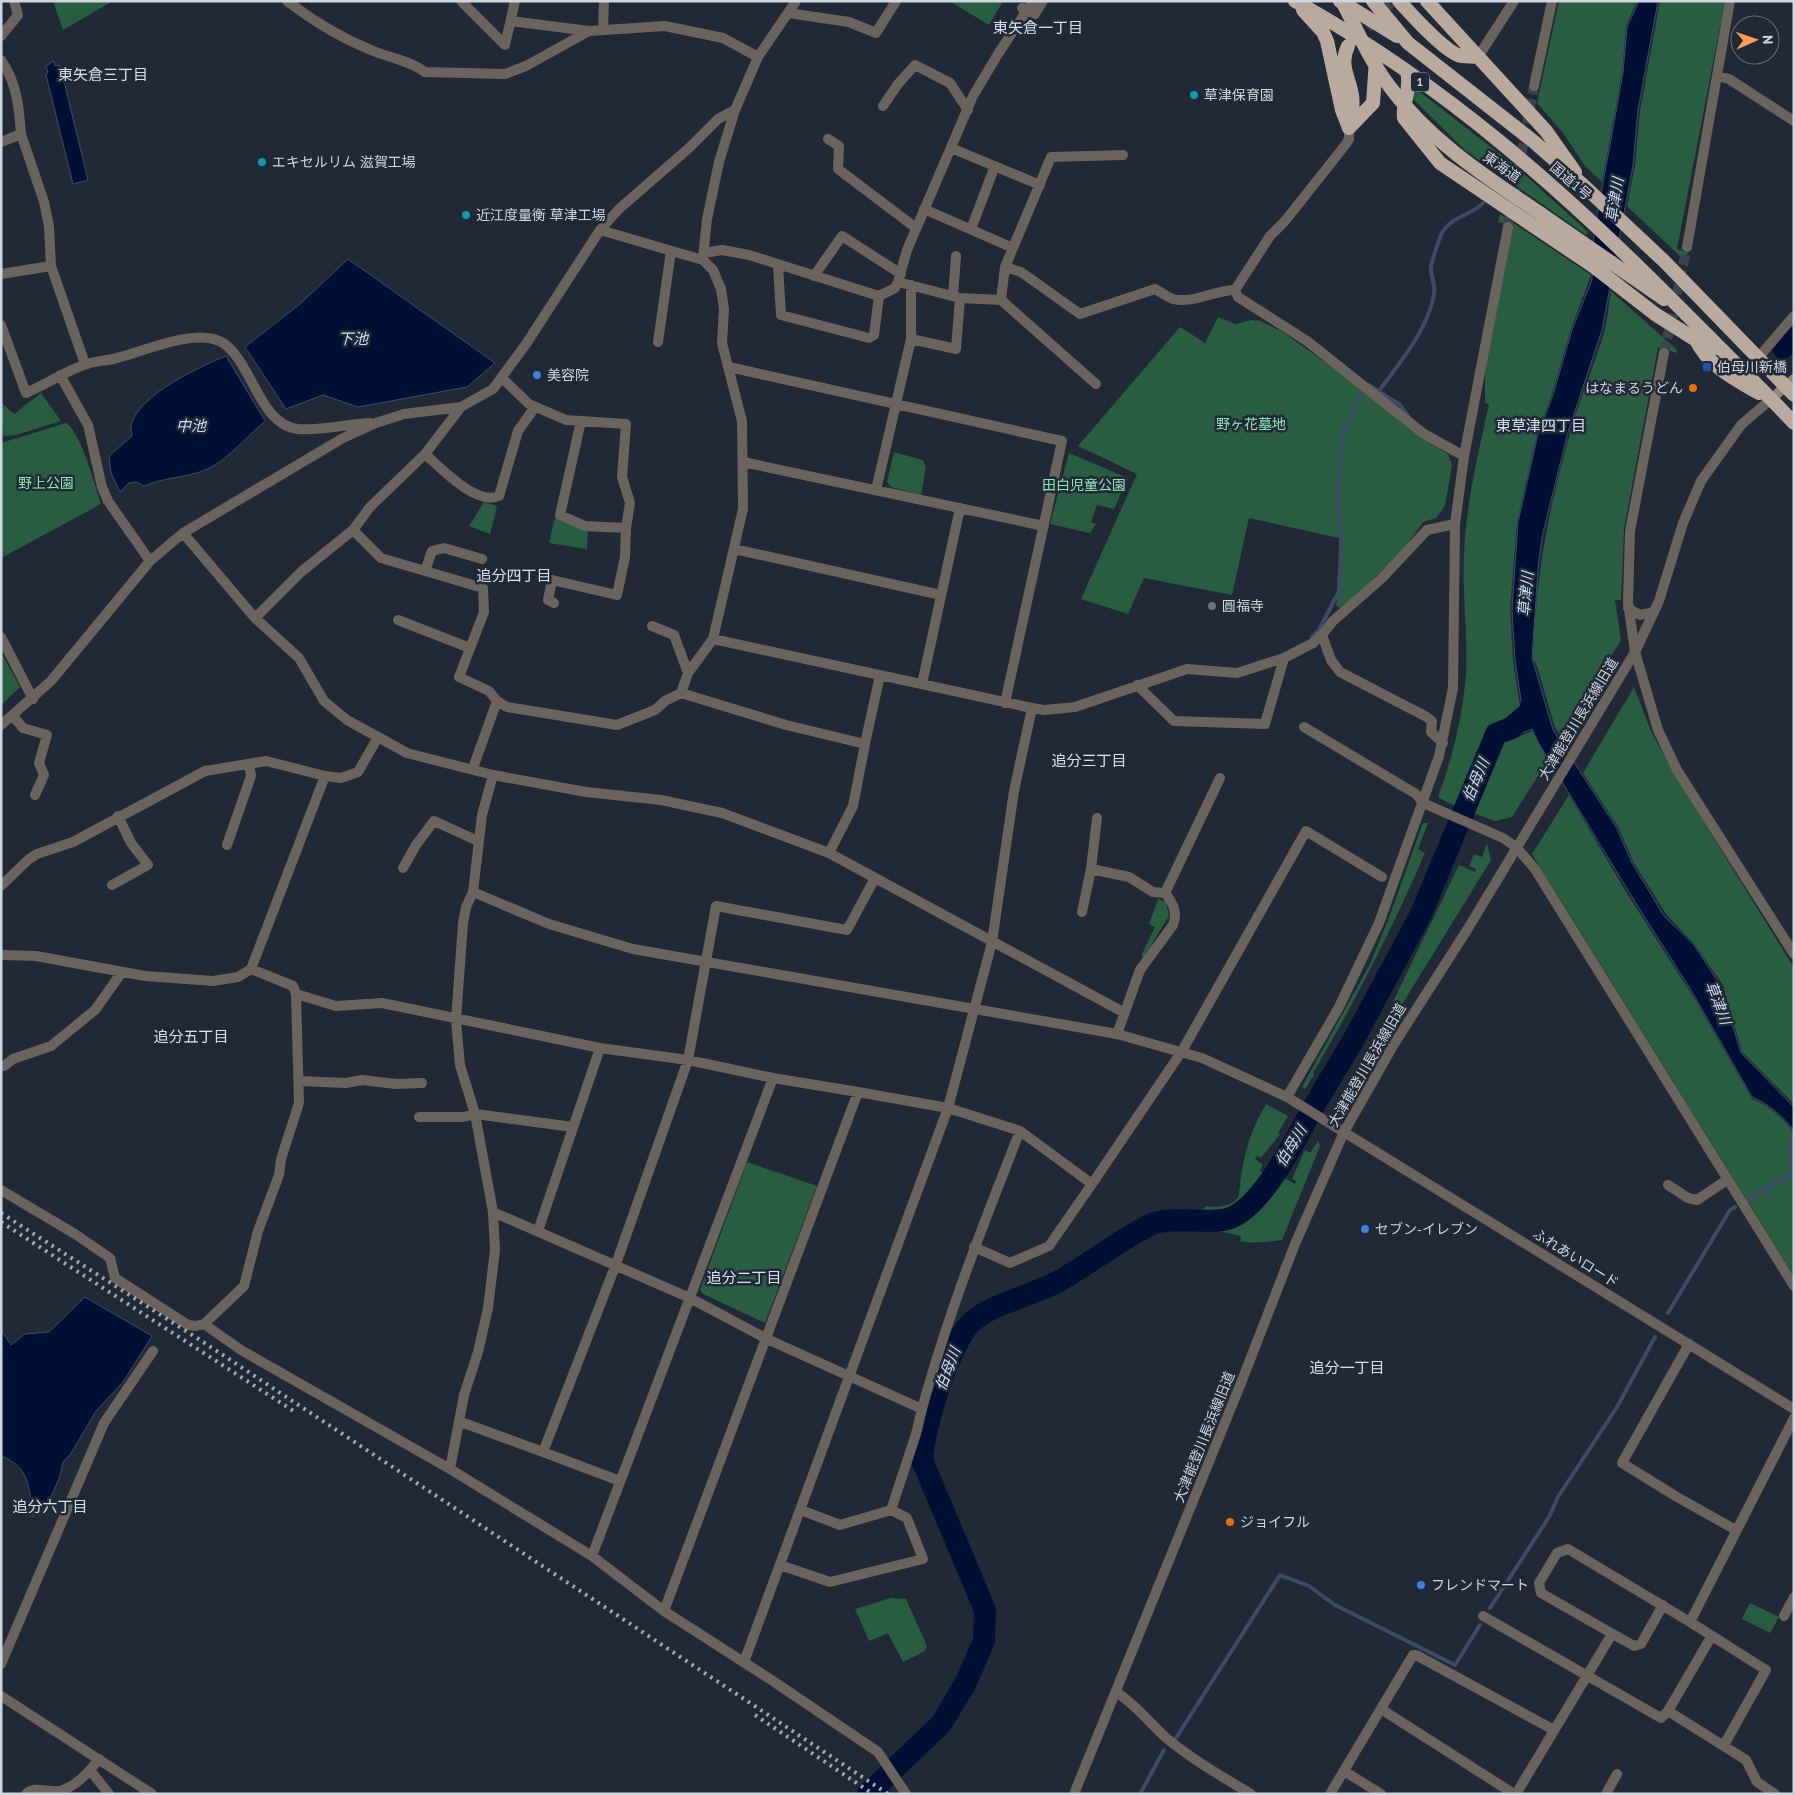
<svg xmlns="http://www.w3.org/2000/svg" width="1795" height="1795" viewBox="0 0 1795 1795" font-family="'PT Sans','Noto Sans JP',sans-serif">
	<style>
		.green { fill: #295d42 }
		.water { fill: #001035; stroke: #3e4b68 }
		.lines { fill: none; stroke-linecap: round; stroke-linejoin: round }
		.stream { stroke: #3e4b68; stroke-width: 4 }
		.river { stroke: #001035; stroke-width: 22 }
		.minor-tunnel { stroke: #3b434f; stroke-width: 10; stroke-dasharray: 10 5; stroke-linecap: butt }
		.trunk-tunnel { stroke: #3b434f; stroke-width: 14; stroke-dasharray: 14 7; stroke-linecap: butt }
		.minor { stroke: #6a635e; stroke-width: 10 }
		.tertiary { stroke: #6a635e; stroke-width: 10 }
		.secondary { stroke: #8f847c; stroke-width: 10 }
		.trunk { stroke: #b9a99e; stroke-width: 14 }
		.rail { stroke: #a3a9b3; stroke-width: 4; stroke-dasharray: 2.5 5; stroke-linecap: butt }
		.trunk-bridge { stroke: #b9a99e; stroke-width: 14 }
		.culture-dot { fill: #0f9aa8; stroke: #212936; stroke-width: 2 }
		.transit-dot { fill: #1a4fb4; stroke: #212936; stroke-width: 2 }
		.shop-dot { fill: #3f7fe0; stroke: #212936; stroke-width: 2 }
		.food-dot { fill: #e8710a; stroke: #212936; stroke-width: 2 }
		.worship-dot { fill: #6b7280; stroke: #212936; stroke-width: 2 }
		.labels { text-anchor: middle; stroke-width: 5; stroke-linejoin: round; paint-order: stroke }
		.shield { fill: #212936; stroke: #9ca2ac; stroke-width: 1 }
		.shield-label { font-size: 12px; font-weight: bold; fill: #d0d6de }
		.poi-label { font-size: 14px; fill: #d0d6de; stroke: #212936; text-anchor: start }
		.street-label { font-size: 14px; fill: #d0d6de; stroke: #212936 }
		.park-label { font-size: 14px; fill: #8fe7b7; stroke: #212936 }
		.neighbourhood-label { font-size: 15px; fill: #d6e1f2; stroke: #212936 }
		.water-label { font-size: 15px; font-style: italic; fill: #cddffb; stroke: #212936 }
	</style>
	<rect width="100%" height="100%" fill="#212936"/>
	<!-- green -->
	<path class="green" d="M53,1H113L63,30Z
		M949,1H1003L989,25Z
		M1559,1H1637L1626,26L1622,73L1602,182L1585,166L1563,133L1537,103Z
		M1660,1H1725L1677,249L1689,253L1682,258L1627,206L1635,166L1640,111Z
		M1416,89L1514,165L1588,232L1586,235L1465,150L1410,96L1413,90Z
		M1500,214L1591,275L1571,329L1551,397L1537,434L1517,522L1510,610L1513,661L1520,707L1508,726L1492,729L1459,808L1439,798V794C1453,756 1463,715 1466,673C1468,634 1462,594 1464,555C1466,504 1478,454 1489,404L1485,403V373L1512,225L1498,222Z
		M1611,291L1677,350V353L1658,347L1624,529L1621,600H1615L1621,640L1561,738L1555,727L1537,666L1533,659C1535,579 1549,506 1571,430C1580,396 1596,363 1605,329C1608,316 1609,303 1611,291Z
		M1218,317L1235,324L1252,320L1260,321L1281,331L1357,385L1421,438L1448,454L1452,465L1445,506L1436,518L1423,522C1402,555 1370,582 1341,609L1336,605C1343,582 1341,562 1339,538L1249,518L1232,595L1144,578L1128,614L1081,599L1137,474L1078,446L1180,327L1205,343Z
		M41,393L61,421L16,435L3,436L1,402L14,414Z
		M66,423C81,432 95,486 101,504L1,558V443Z
		M894,452L923,460L926,467L921,495L891,487L887,482Z
		M1069,453L1128,478L1114,509L1097,505L1091,522L1096,524L1090,533L1050,524Z
		M484,502L497,506L490,534L469,526Z
		M555,518L588,530L587,549L549,543Z
		M1,652L20,687L1,705Z
		M1634,687L1651,731L1673,772L1794,968V1104L1742,1052L1723,985L1695,945L1666,914L1634,863L1618,827L1583,773Z
		M1532,731L1548,760L1512,817L1495,821L1465,810L1482,787L1492,751L1501,740L1507,742Z
		M1569,795L1626,892L1696,1001L1752,1099C1768,1105 1784,1118 1794,1133V1276L1532,854Z
		M1423,823H1428L1418,849L1425,853C1392,929 1355,1002 1313,1073L1314,1075L1305,1089L1303,1088V1085L1369,966L1387,923Z
		M1487,843L1491,860L1398,1011L1390,1008L1459,865L1475,872L1476,869L1469,866L1474,854L1482,857Z
		M1158,899L1166,902L1169,916L1144,957L1141,956L1155,927L1149,924Z
		M1266,1104L1288,1116L1278,1133L1280,1134L1261,1158L1257,1156L1255,1159L1263,1165L1260,1171L1263,1173C1243,1203 1239,1212 1201,1212L1206,1206C1217,1208 1232,1207 1239,1196C1242,1161 1248,1135 1266,1104Z
		M1318,1141L1320,1146L1282,1240C1267,1242 1255,1244 1240,1241L1241,1236L1218,1231C1251,1227 1265,1203 1283,1177L1295,1184L1296,1181L1292,1179L1305,1150L1310,1153Z
		M747,1162L817,1186L765,1323L703,1294L700,1290Z
		M891,1598L906,1599L927,1646L925,1651L903,1662L888,1633L869,1641L855,1609Z
		M1750,1603L1779,1617L1770,1633L1742,1619Z"/>
	<!-- water -->
	<path class="water" d="M1639,1H1658L1638,110L1633,165L1602,330L1568,432L1542,537L1538,568L1532,658L1553,730L1616,827L1632,863L1664,916L1694,945L1720,985L1741,1053L1794,1107V1131C1784,1117 1769,1104 1752,1097L1691,990L1637,905L1539,744L1532,729L1522,733L1511,728L1522,707L1515,660L1512,610L1518,522L1538,434L1552,398L1572,330L1592,280L1594,233L1623,73L1627,27Z
		M54,61L55,66L60,65L88,180L73,184L46,75L48,73L46,66Z
		M348,259L495,363L467,387L358,407L323,395L286,409L245,347L300,304Z
		M226,356L265,421C250,434 231,455 215,465C195,478 166,476 144,486L136,482L129,483L120,492L111,473L109,456L132,436C132,433 131,428 131,425C140,394 199,367 226,356Z
		M85,1297L152,1336L123,1382L96,1411L70,1455L63,1462L60,1476L48,1504L33,1517C29,1490 31,1467 1,1456V1330L11,1345L25,1334L49,1332Z"/>
	<g class="lines">
		<!-- stream -->
		<path class="stream" d="M1369,385L1400,405L1409,417
			M1379,391C1400,362 1428,330 1434,294C1436,284 1430,276 1431,267C1431,263 1440,235 1443,231C1453,216 1472,215 1483,203
			M1312,637L1319,630L1339,591L1341,543L1337,495L1342,436L1364,387
			M1748,1200L1793,1172L1789,1151L1794,1133
			M1668,1313L1730,1210L1735,1207
			M1490,1608L1549,1517L1558,1497L1617,1407L1655,1337
			M1176,1738L1280,1575L1309,1586L1335,1605L1455,1665L1480,1625
			M1140,1794L1164,1750"/>
		<!-- river -->
		<path class="river" d="M1783,348L1794,334
			M1320,1096L1354,1039L1421,914L1496,734L1511,728L1531,711V707
			M868,1794L941,1724L965,1684L984,1641L985,1610L922,1460C923,1430 950,1339 974,1320C997,1302 1031,1296 1057,1282C1090,1264 1120,1239 1154,1223C1178,1217 1199,1223 1223,1220C1259,1216 1298,1135 1315,1104"/>
		<!-- minor-tunnel -->
		<path class="minor-tunnel" d="M1508,227L1534,86
			M1664,353L1687,247"/>
		<!-- trunk-tunnel -->
		<path class="trunk-tunnel" d="M1352,42L1389,2"/>
		<!-- minor -->
		<path class="minor" d="M287,1C312,20 341,38 371,50C389,58 409,60 425,72L505,74L526,66L589,31
			M461,1L505,45L515,1
			M1022,8L1035,14L1043,1
			M788,13L849,22L876,33L896,1
			M511,21L589,31L665,26L723,38L758,57
			M603,30L604,1
			M1,36L18,15L14,1
			M1478,57L1514,1
			M1,60C17,83 19,107 21,134L1,142
			M1718,76L1729,79L1794,121
			M1534,86L1552,1
			M883,106L898,84L915,65L950,83L968,110
			M21,134L44,202L49,226L51,266L85,364
			M828,139L839,146L838,169L916,228
			M951,148L1040,185
			M924,209L1013,248
			M971,229L995,166
			M600,230L703,260L713,270L721,289L724,309L722,343L742,421L743,509L713,639L688,673L681,693
			M1687,247L1730,1
			M704,253L722,250L749,255L879,296
			M703,258L707,219L719,162L735,110
			M778,265L781,315L869,338L874,335L879,296L895,288L898,282L907,250L973,96L998,54L1033,1
			M1005,267L1051,157L1123,155
			M1,274L51,266
			M814,276L842,236L901,274
			M898,282L960,298L1001,300L1096,384
			M1235,290L1238,297L1307,341L1424,434L1464,456L1508,227
			M1235,290L1270,236L1285,221L1346,144L1349,139V128
			M953,296L956,256
			M1001,300L1005,267L1021,272L1080,314L1155,289C1161,292 1167,297 1173,299C1193,304 1215,290 1235,290
			M1,325L26,393C46,385 63,372 84,365C93,361 104,361 113,359C141,353 197,326 223,343C253,363 259,425 298,429C322,431 346,424 370,423
			M911,339L956,349L960,298
			M658,342L671,251
			M1664,353L1630,531L1628,602L1635,652L1658,730L1677,770L1794,954
			M1758,358L1794,316
			M729,367L1062,441L1005,703
			M60,375L88,425L102,487L108,501L150,561
			M502,378L529,404L566,420L626,424L622,477L630,503L626,528L625,557L617,595L552,580L548,600L554,603
			M581,421L560,515L585,526L626,528
			M425,454C441,468 476,506 499,496L518,431L535,407
			M743,462L1044,526
			M876,490L911,339V285
			M353,530L381,558L483,588L484,612L459,677L489,691L497,701L507,707L617,725L655,710L665,701L681,693L786,725L865,744L880,675
			M183,533L255,618L299,658L324,701L347,720L407,753L493,775L586,792L661,800L722,813L829,853L1123,1012
			M734,549L941,595
			M425,571L432,551L444,548L482,559
			M1628,608L1640,615L1653,612
			M255,618L301,572L353,530L370,507L425,454L461,407L493,389L526,344L600,230L619,209L689,148L718,119L735,110L758,57L796,1
			M398,620L470,648
			M652,626L674,635L688,673
			M1322,635L1331,660L1340,672L1425,716L1432,721L1431,732L1443,743
			M1,637L33,699
			M713,639L1032,708L1044,710L1075,707L1187,669L1237,673L1284,658L1313,643L1322,635L1333,621L1382,578L1427,530L1455,524
			M922,684L960,508
			M1137,685L1174,721L1265,724L1284,658
			M13,716L23,728L47,735L39,763L44,775L35,795
			M1,725L51,681L150,561L183,533L343,438L376,423L404,414L461,407
			M1304,727L1416,794L1423,803L1503,838L1516,847L1535,869L1794,1286
			M473,768L497,701
			M227,845L251,776L249,764
			M829,853L853,806L865,744
			M403,868L416,845L434,821L478,841
			M1091,869L1129,877L1153,892L1165,893
			M112,885L148,865L131,843L118,816
			M1,886L29,859L37,854L73,842L205,771L266,761L325,776
			M1082,912L1091,869L1097,818
			M1,955L36,956L145,976L213,981L238,977L251,969L325,776L341,778L358,772L378,737
			M296,994L336,1006L382,1003L600,1048L688,1060L773,1078L858,1092L664,1611
			M1117,1034L1140,970L1173,925C1178,912 1173,903 1165,893L1220,778
			M4,1066L13,1059L51,1046L95,1010L122,972
			M300,1081L346,1083L362,1080L396,1084L422,1083
			M858,1092L948,1108L1020,1131L1092,1184
			M419,1117H463L475,1114L573,1127
			M1668,1185L1688,1198L1697,1200L1727,1180
			M1,1190L75,1234L110,1258L115,1278L188,1325L196,1326L204,1324L244,1286L258,1231L279,1175L281,1159L299,1103L296,994L293,986L251,969
			M493,1212L690,1298L767,1339L922,1409L916,1434L891,1510L840,1525L801,1510
			M538,1231L600,1048
			M974,1247L1010,1263L1049,1246L1092,1184L1182,1051L1306,831L1382,877
			M204,1324L241,1350L450,1469L592,1556L664,1611L773,1681L878,1752L906,1794
			M1689,1344L1622,1463L1677,1497L1736,1530
			M922,1409C948,1314 984,1222 1020,1131
			M461,1422L543,1452L616,1264L688,1060L716,906L847,930L875,878
			M543,1452L620,1481
			M450,1469L464,1395L478,1352L488,1308L495,1250L493,1212L475,1114L460,1065L456,1020L463,923L466,907L473,892L482,815L493,775
			M592,1556L773,1078
			M780,1565L830,1582L923,1559L907,1518L891,1510
			M1663,1605L1641,1644L1634,1646L1541,1593L1539,1583L1557,1553L1568,1549L1690,1622
			M1483,1616L1661,1718L1668,1711L1746,1760L1757,1782L1775,1794
			M1784,1616L1794,1597
			M744,1662L948,1108L992,942L1014,791L1032,708
			M1116,1692C1135,1704 1148,1721 1164,1736C1191,1759 1221,1776 1251,1794
			M1381,1709L1514,1794
			M1668,1711L1711,1637
			M1724,1745L1766,1670L1690,1622L1794,1418
			M90,1770L109,1794
			M1344,1771L1381,1794
			M26,1794C34,1784 52,1795 63,1790C77,1785 90,1771 99,1759
			M1330,1794L1413,1655H1416L1554,1730
			M1516,1794L1612,1634
			M1606,1794L1617,1774"/>
		<!-- tertiary -->
		<path class="tertiary" d="M473,892L549,924L633,949L1117,1034L1202,1058L1287,1097L1794,1409
			M1287,1097L1339,1007L1379,923L1439,756L1453,688L1455,524L1464,456
			M1,1664L104,1423L153,1351
			M1,1696L152,1794
			M1074,1794L1241,1383L1295,1244L1344,1132L1394,1044L1467,930L1635,652L1659,601L1683,523L1701,481L1741,425L1771,399"/>
		<!-- secondary -->
		<path class="secondary" d="M1771,399L1794,379"/>
		<!-- trunk -->
		<path class="trunk" d="M1295,1C1446,85 1570,196 1690,318C1725,353 1760,387 1794,423
			M1340,1L1397,36
			M1373,1L1408,43L1533,141L1583,185L1665,262L1794,395
			M1399,1C1411,14 1442,49 1458,55C1464,57 1472,56 1478,57
			M1427,1L1546,131L1575,172
			M1303,10L1323,32L1327,41L1342,110L1349,128
			M1348,46C1339,65 1349,77 1352,95C1354,106 1351,116 1349,127
			M1407,72C1412,88 1402,102 1404,118L1440,163L1593,266L1655,314L1696,340L1717,348
			M1349,128L1373,103L1376,60L1378,58
			M1541,214L1664,299
			M1695,338C1708,366 1734,379 1759,393"/>
		<!-- rail -->
		<path class="rail" d="M1,1213L197,1338L888,1794
			M1,1222L295,1412
			M755,1715L873,1794"/>
		<!-- trunk-bridge -->
		<path class="trunk-bridge" d="M1342,1C1357,30 1370,61 1390,87C1430,141 1486,177 1541,214"/>
	</g>
	<!-- markers -->
	<g class="culture-dot">
		<circle cx="1194" cy="95" r="5"/>
		<circle cx="262" cy="162" r="5"/>
		<circle cx="466" cy="215" r="5"/>
	</g>
	<rect class="transit-dot" x="1702" y="362" width="10" height="10" rx="2.5"/>
	<g class="shop-dot">
		<circle cx="537" cy="375" r="5"/>
		<circle cx="1365" cy="1229" r="5"/>
		<circle cx="1421" cy="1585" r="5"/>
	</g>
	<g class="food-dot">
		<circle cx="1693" cy="388" r="5"/>
		<circle cx="1230" cy="1522" r="5"/>
	</g>
	<circle class="worship-dot" cx="1212" cy="606" r="5"/>
	<g class="labels">
		<!-- shield labels -->
		<rect class="shield" x="1411" y="72.5" width="18" height="19" rx="4"/>
		<g class="shield-label">
			<text x="1420" y="86">1</text>
		</g>
		<!-- poi labels -->
		<g class="poi-label">
			<text x="1204" y="100">草津保育園</text>
			<text x="272" y="167">エキセルリム 滋賀工場</text>
			<text x="476" y="220">近江度量衡 草津工場</text>
			<text x="1717" y="372">伯母川新橋</text>
			<text x="547" y="380">美容院</text>
			<text x="1683" y="393" text-anchor="end">はなまるうどん</text>
			<text x="1222" y="611">圓福寺</text>
			<text x="1375" y="1234">セブン-イレブン</text>
			<text x="1240" y="1527">ジョイフル</text>
			<text x="1431" y="1590">フレンドマート</text>
		</g>
		<!-- street labels -->
		<g class="street-label">
			<text transform="translate(1502 167) rotate(35)" y="5">東海道</text>
			<text transform="translate(1571 181) rotate(41)" y="5">国道1号</text>
			<text transform="translate(1578 719) rotate(-59)" y="5">大津能登川長浜線旧道</text>
			<text transform="translate(1367 1065) rotate(-60)" y="5">大津能登川長浜線旧道</text>
			<text transform="translate(1576 1258) rotate(32)" y="5">ふれあいロード</text>
			<text transform="translate(1204 1437) rotate(-68)" y="5">大津能登川長浜線旧道</text>
		</g>
		<!-- park labels -->
		<g class="park-label">
			<text x="1251" y="429">野ヶ花墓地</text>
			<text x="46" y="488">野上公園</text>
			<text x="1084" y="490">田白児童公園</text>
		</g>
		<!-- neighbourhood labels -->
		<g class="neighbourhood-label">
			<text x="1038" y="33">東矢倉一丁目</text>
			<text x="103" y="80">東矢倉三丁目</text>
			<text x="1541" y="431">東草津四丁目</text>
			<text x="514" y="581">追分四丁目</text>
			<text x="1089" y="766">追分三丁目</text>
			<text x="191" y="1042">追分五丁目</text>
			<text x="744" y="1283">追分二丁目</text>
			<text x="1347" y="1373">追分一丁目</text>
			<text x="50" y="1512">追分六丁目</text>
		</g>
		<!-- water labels -->
		<g class="water-label">
			<text transform="translate(1615 200) rotate(-81)" y="5">草津川</text>
			<text x="353" y="344">下池</text>
			<text x="191" y="431">中池</text>
			<text transform="translate(1526 594) rotate(-85)" y="5">草津川</text>
			<text transform="translate(1476 780) rotate(-67)" y="5">伯母川</text>
			<text transform="translate(1718 1003) rotate(69)" y="5">草津川</text>
			<text transform="translate(1291 1146) rotate(-59)" y="5">伯母川</text>
			<text transform="translate(948 1369) rotate(-69)" y="5">伯母川</text>
		</g>
	</g>
	<!-- border -->
	<rect width="1795" height="1795" fill="none" stroke="#d0d6de" stroke-width="5"/>
	<!-- north arrow -->
	<g transform="translate(1755 40) rotate(88)"><circle r="24" fill="#212936" stroke="#676e79"/>
	<path d="M0-4L9 19L0 12L-9 19Z" fill="#fe9c57"/>
	<text y="-8" font-size="14" font-weight="bold" text-anchor="middle" fill="#d0d6de">N</text>
	</g>
</svg>
